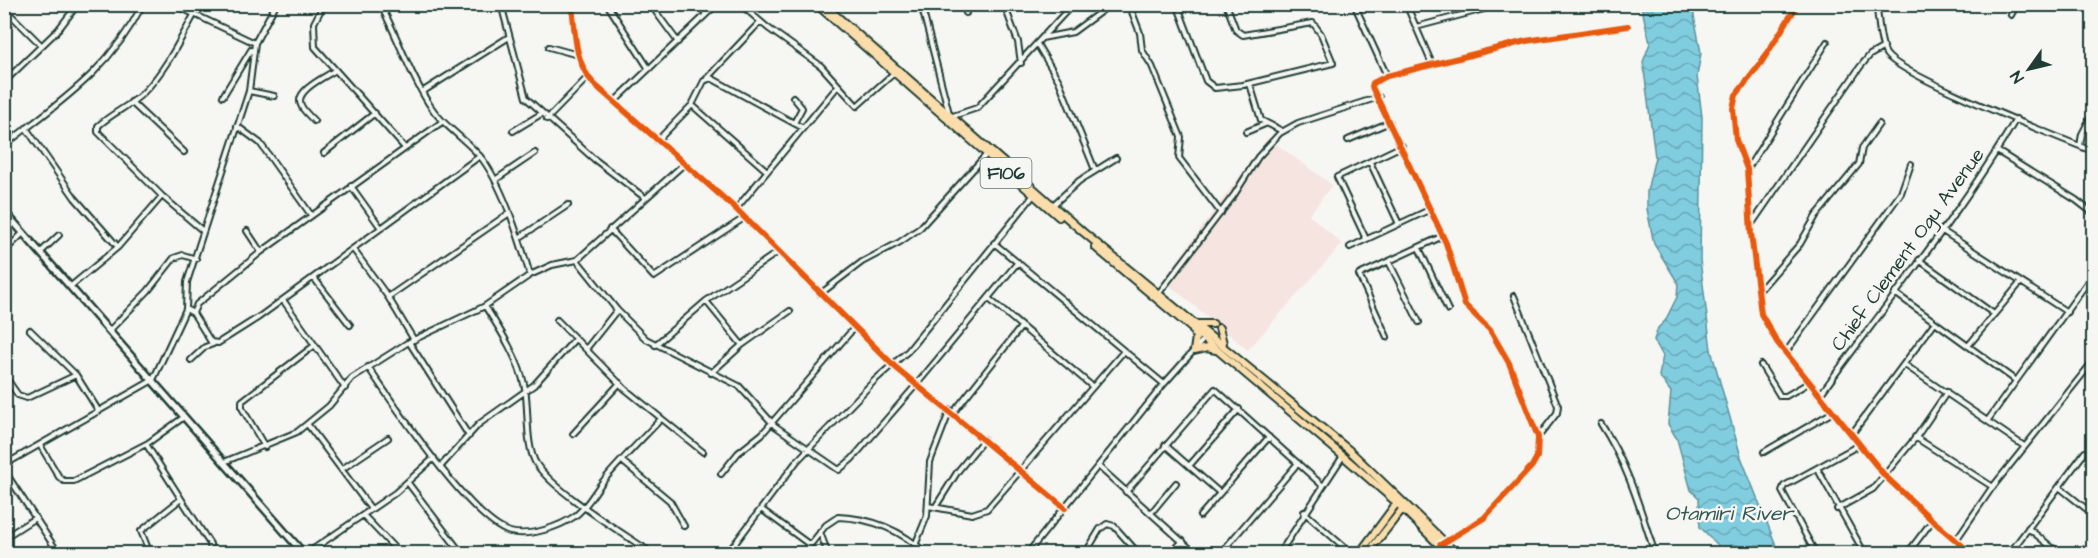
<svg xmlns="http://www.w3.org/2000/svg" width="2098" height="558" viewBox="0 0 2098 558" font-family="'Architects Daughter',sans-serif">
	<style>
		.built { fill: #f6e4e0 }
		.water { fill: url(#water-waves); stroke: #5a939b; stroke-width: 1.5 }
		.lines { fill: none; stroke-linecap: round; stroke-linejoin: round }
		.minor-casing { stroke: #1f3d34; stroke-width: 8 }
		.secondary-casing { stroke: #1f3d34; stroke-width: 10 }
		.primary-casing { stroke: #1f3d34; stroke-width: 10 }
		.minor { stroke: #f6f6f2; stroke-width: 4 }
		.secondary { stroke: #f6f6f2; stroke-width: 5 }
		.primary { stroke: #faddab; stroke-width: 6 }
		.cycleway-casing { stroke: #f6f6f2; stroke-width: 10 }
		.cycleway { stroke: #e8590c; stroke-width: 6 }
		.labels { text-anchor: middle; stroke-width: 5; stroke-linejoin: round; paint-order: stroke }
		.shield { fill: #f6f6f2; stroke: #60746d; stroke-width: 1.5 }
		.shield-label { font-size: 18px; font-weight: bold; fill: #1f3d34 }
		.street-label { font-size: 20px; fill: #1f3d34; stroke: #f6f6f2 }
		.water-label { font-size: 21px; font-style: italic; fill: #335a56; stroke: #f6f6f2 }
	</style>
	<defs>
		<pattern id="water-waves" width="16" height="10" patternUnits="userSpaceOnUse" patternTransform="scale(1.5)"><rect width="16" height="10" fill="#81cde0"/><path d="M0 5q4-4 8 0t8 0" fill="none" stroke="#69a8b6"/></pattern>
	</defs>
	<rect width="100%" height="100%" fill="#f6f6f2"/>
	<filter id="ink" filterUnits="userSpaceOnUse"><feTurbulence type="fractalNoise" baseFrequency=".0167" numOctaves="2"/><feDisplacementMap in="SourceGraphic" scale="12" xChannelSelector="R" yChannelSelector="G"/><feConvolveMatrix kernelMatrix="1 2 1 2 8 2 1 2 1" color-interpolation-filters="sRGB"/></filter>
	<g filter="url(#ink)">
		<!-- built -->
		<path class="built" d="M1268,138L1332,185L1309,215L1342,244L1248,350L1163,280Z"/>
		<!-- water -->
		<path class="water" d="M1641,5H1692L1701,53L1697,76L1702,117L1700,260L1711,350L1741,457L1779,553H1719L1718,545L1700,527L1699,498L1691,490L1677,439L1668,424L1671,392L1659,376L1663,356L1654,340L1658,328L1665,321L1677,297L1678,283L1654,244L1647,209V191L1655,157L1643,62L1650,43Z"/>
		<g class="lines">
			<defs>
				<path id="minor" d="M167,4L177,6L255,43
					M324,4L314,23L315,47L405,148
					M380,4C398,37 409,73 429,104C443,127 467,139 483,160C504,189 520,241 530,275
					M501,4L526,98L594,159L644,197
					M572,4C575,32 574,63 594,84L736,209L894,366L1065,508
					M607,4L649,69
					M650,4L678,42
					M698,4L706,14
					M740,4L768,28L821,66L857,106L894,73
					M921,4L950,117L977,108L1073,4
					M963,4L966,13
					M1004,4L1018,42L1021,63
					M1129,4L1140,33L1142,50L1152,66L1181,137L1179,158L1221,213
					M1177,4L1206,81L1215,88L1243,85L1333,63L1321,34L1313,23L1243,35L1236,30L1226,4
					M1354,4L1387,76
					M1406,4L1432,64
					M1798,4L1761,63L1736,95L1733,108L1736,140L1747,169L1751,233L1761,314L1777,342L1885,476L1932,520L1972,554
					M1876,4C1879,19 1879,42 1886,54C1902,77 2059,137 2094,152
					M4,8L42,46
					M194,15C179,42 165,71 143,93C130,106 112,113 98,126V132L162,196L203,231
					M2011,15L2017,4
					M1416,27L1503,4
					M1042,38L1073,32L1111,4
					M1037,44L1059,81L1095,170
					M549,47L578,55
					M707,78L760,22
					M4,82L58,30L78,4
					M1250,84L1261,120L1282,131
					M249,91L274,96
					M422,92L509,37
					M223,96L251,50
					M793,97L802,108L794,123
					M131,102L184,152
					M614,102L717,4
					M547,119L588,77
					M314,121C310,116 303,111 301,105C294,91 325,77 334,71
					M237,126L260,143L311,215
					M26,128L75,198L118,247
					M513,131L541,114
					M1246,132L1265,124
					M1348,140L1390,122
					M657,141L692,105
					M5,145C62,100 109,71 143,4
					M2080,146L2082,134L2094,111
					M1997,151L2076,200L2094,214
					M324,153L375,113
					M1370,162L1399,224
					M1748,168L1827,42
					M767,171L692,105L704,81L711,78L803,128
					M495,180L535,153
					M351,186L381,228
					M1053,205L1079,181L1116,158
					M736,209L838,86
					M1751,225L1860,67L1870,55L1884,47
					M610,229L654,277L744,218
					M1941,230L2067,312
					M247,231L261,252
					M519,238L568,205
					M1366,239L1337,177L1402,146
					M994,243L1164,384
					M1350,247L1431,209
					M1419,248L1448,310
					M353,249L388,297L414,340
					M4,252L23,233
					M41,252L59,235
					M577,260L617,310L646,339L739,386L775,426L839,470L852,459L917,384L1018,262
					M1919,260L1994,314
					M1389,262L1419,322
					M314,278L350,325
					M71,286L118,247L162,196
					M1758,292L1800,244L1816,216L1859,164L1862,148L1879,124
					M1159,293L1234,195L1258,157L1280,133L1298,123L1379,97
					M1895,293L2015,380
					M820,294L862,262L900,242L920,228L986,155
					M1514,296L1558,406L1557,413L1539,436
					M388,297L508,214
					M988,298L1093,387
					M283,300L345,388
					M706,301L742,345L711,373
					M485,306C501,331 519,359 525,388C529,410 525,448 537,465C556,493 623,533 653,554
					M186,309L193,313L211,342L218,343L259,317L480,156
					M193,313L197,304L261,252L442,122
					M557,320L625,389L703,452
					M30,330L76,375L98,410
					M110,330L148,291L174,258L183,255L196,259
					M1387,337L1359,275L1443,236
					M409,342L469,436
					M655,345L706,301L778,252
					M742,345L790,311
					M1968,346L2021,282
					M586,349L617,310
					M1786,352L1901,193L1911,164
					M191,360L205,347L213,344
					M1761,365L1780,396H1786L1810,382
					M1905,365L2024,446
					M368,367C392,402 472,522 510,532C530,537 559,527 575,516C587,507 595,491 604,480C622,459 641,440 660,420
					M4,375L18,395L27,398L76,375
					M1820,395C1886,304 1959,216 2016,119
					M953,413L1021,327
					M1988,420L2094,273
					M1601,424C1628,465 1640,508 1655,554
					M308,425L371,509
					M573,434L620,383
					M1851,435L1935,322
					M1915,437L1993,487
					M146,444L210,544L211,551L208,554
					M40,445L59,477L64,481H74L148,443L184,417
					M1165,445L1220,493
					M265,447L242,408V401L315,345
					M1764,452L1833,412
					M622,461L670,501L684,526
					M224,462L297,432L329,406L352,378L407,343L485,306L530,275L552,265L577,260L684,164
					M4,465L153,380L186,309L187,282L249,91L255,43L276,4
					M441,466L479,424L534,385L575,339
					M1098,466L1196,554
					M1189,466L1239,409
					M1817,468L1865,554
					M342,469L388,438
					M4,470L59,554
					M721,474L738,453L762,434L854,328
					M408,483L462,554
					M2059,487L2094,515
					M1126,492L1215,389L1322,485
					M928,506L972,514L987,509L1124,351
					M936,506L958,471L984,439
					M761,509L810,545
					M1837,509L1873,489L1917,436L1947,392
					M1304,512L1352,554
					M1151,513L1176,483
					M363,515L400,554
					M1200,516L1269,437
					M2028,528L2060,554
					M820,532L828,554
					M4,538L35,518
					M1956,540L1991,489L2094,360
					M916,543L927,516L930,462L950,410
					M1443,543L1484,518L1532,466L1537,457L1538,437L1509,363L1490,330L1465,305L1446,243L1372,87L1373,83L1387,76L1526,41L1628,26
					M1283,548L1290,554
					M150,554L141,531L181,499
					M306,554L395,493L434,458
					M637,554L642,546
					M727,554L797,461L875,380L908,351L1033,196
					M803,554L826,525L838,517C873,518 901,530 927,554
					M1027,554L1164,384L1204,339
					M1085,554L1100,529L1107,524L1114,526L1139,554
					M1170,554L1183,541
					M1220,554L1298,463
					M1279,554L1343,456
					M1816,554L1782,491L1784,486L1859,445
					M1907,554L1932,521
					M1957,554L1963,546
					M2009,554L2085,452H2094"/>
				<path id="secondary" d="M4,211L304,554"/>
				<path id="primary" d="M816,4L1059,217
					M823,4L1083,232L1349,450L1457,554
					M1095,247L1343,456L1397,503L1448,554
					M1197,324H1213
					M1219,328L1223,343
					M1193,331L1196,337L1194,351L1207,348L1216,350
					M1359,554L1399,500
					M1367,554L1404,507"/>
			</defs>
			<!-- minor casing -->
			<use href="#minor" class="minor-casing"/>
			<!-- secondary casing -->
			<use href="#secondary" class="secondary-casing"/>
			<!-- primary casing -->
			<use href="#primary" class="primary-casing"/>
			<!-- minor -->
			<use href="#minor" class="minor"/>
			<!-- secondary -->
			<use href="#secondary" class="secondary"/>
			<!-- primary -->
			<use href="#primary" class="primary"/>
			<defs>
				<path id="cycleway" d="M572,4C575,32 574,63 594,84L736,209L894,366L1065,508
					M1798,4L1761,63L1736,95L1733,108L1736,140L1747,169L1751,233L1761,314L1777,342L1885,476L1932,520L1972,554
					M1440,545L1484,518L1532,466L1537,457L1538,437L1509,363L1490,330L1465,305L1446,243L1372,87L1373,83L1387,76L1526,41L1628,26"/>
			</defs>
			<!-- cycleway casing -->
			<use href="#cycleway" class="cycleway-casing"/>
			<!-- cycleway -->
			<use href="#cycleway" class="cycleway"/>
		</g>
	</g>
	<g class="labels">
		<!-- shield labels -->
		<rect class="shield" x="980.5" y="158" width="51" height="30" rx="4.5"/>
		<g class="shield-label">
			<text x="1006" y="179">F106</text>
		</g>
		<!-- street labels -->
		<g class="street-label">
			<text transform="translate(1907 249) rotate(-54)" y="7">Chief Clement Ogu Avenue</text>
		</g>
		<!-- water labels -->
		<g class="water-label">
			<text x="1729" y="520">Otamiri River</text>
		</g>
	</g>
	<!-- margin -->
	<rect width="2098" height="558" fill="none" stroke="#f6f6f2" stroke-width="24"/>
	<rect x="12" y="12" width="2074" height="534" fill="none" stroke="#1f3d34" stroke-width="2" filter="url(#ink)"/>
	<!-- north arrow -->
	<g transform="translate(2029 69) rotate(236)" stroke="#f6f6f2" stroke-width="4.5" paint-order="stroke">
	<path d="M0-4.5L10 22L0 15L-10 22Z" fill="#1f3d34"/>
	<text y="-9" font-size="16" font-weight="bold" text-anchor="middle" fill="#1f3d34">N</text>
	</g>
</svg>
